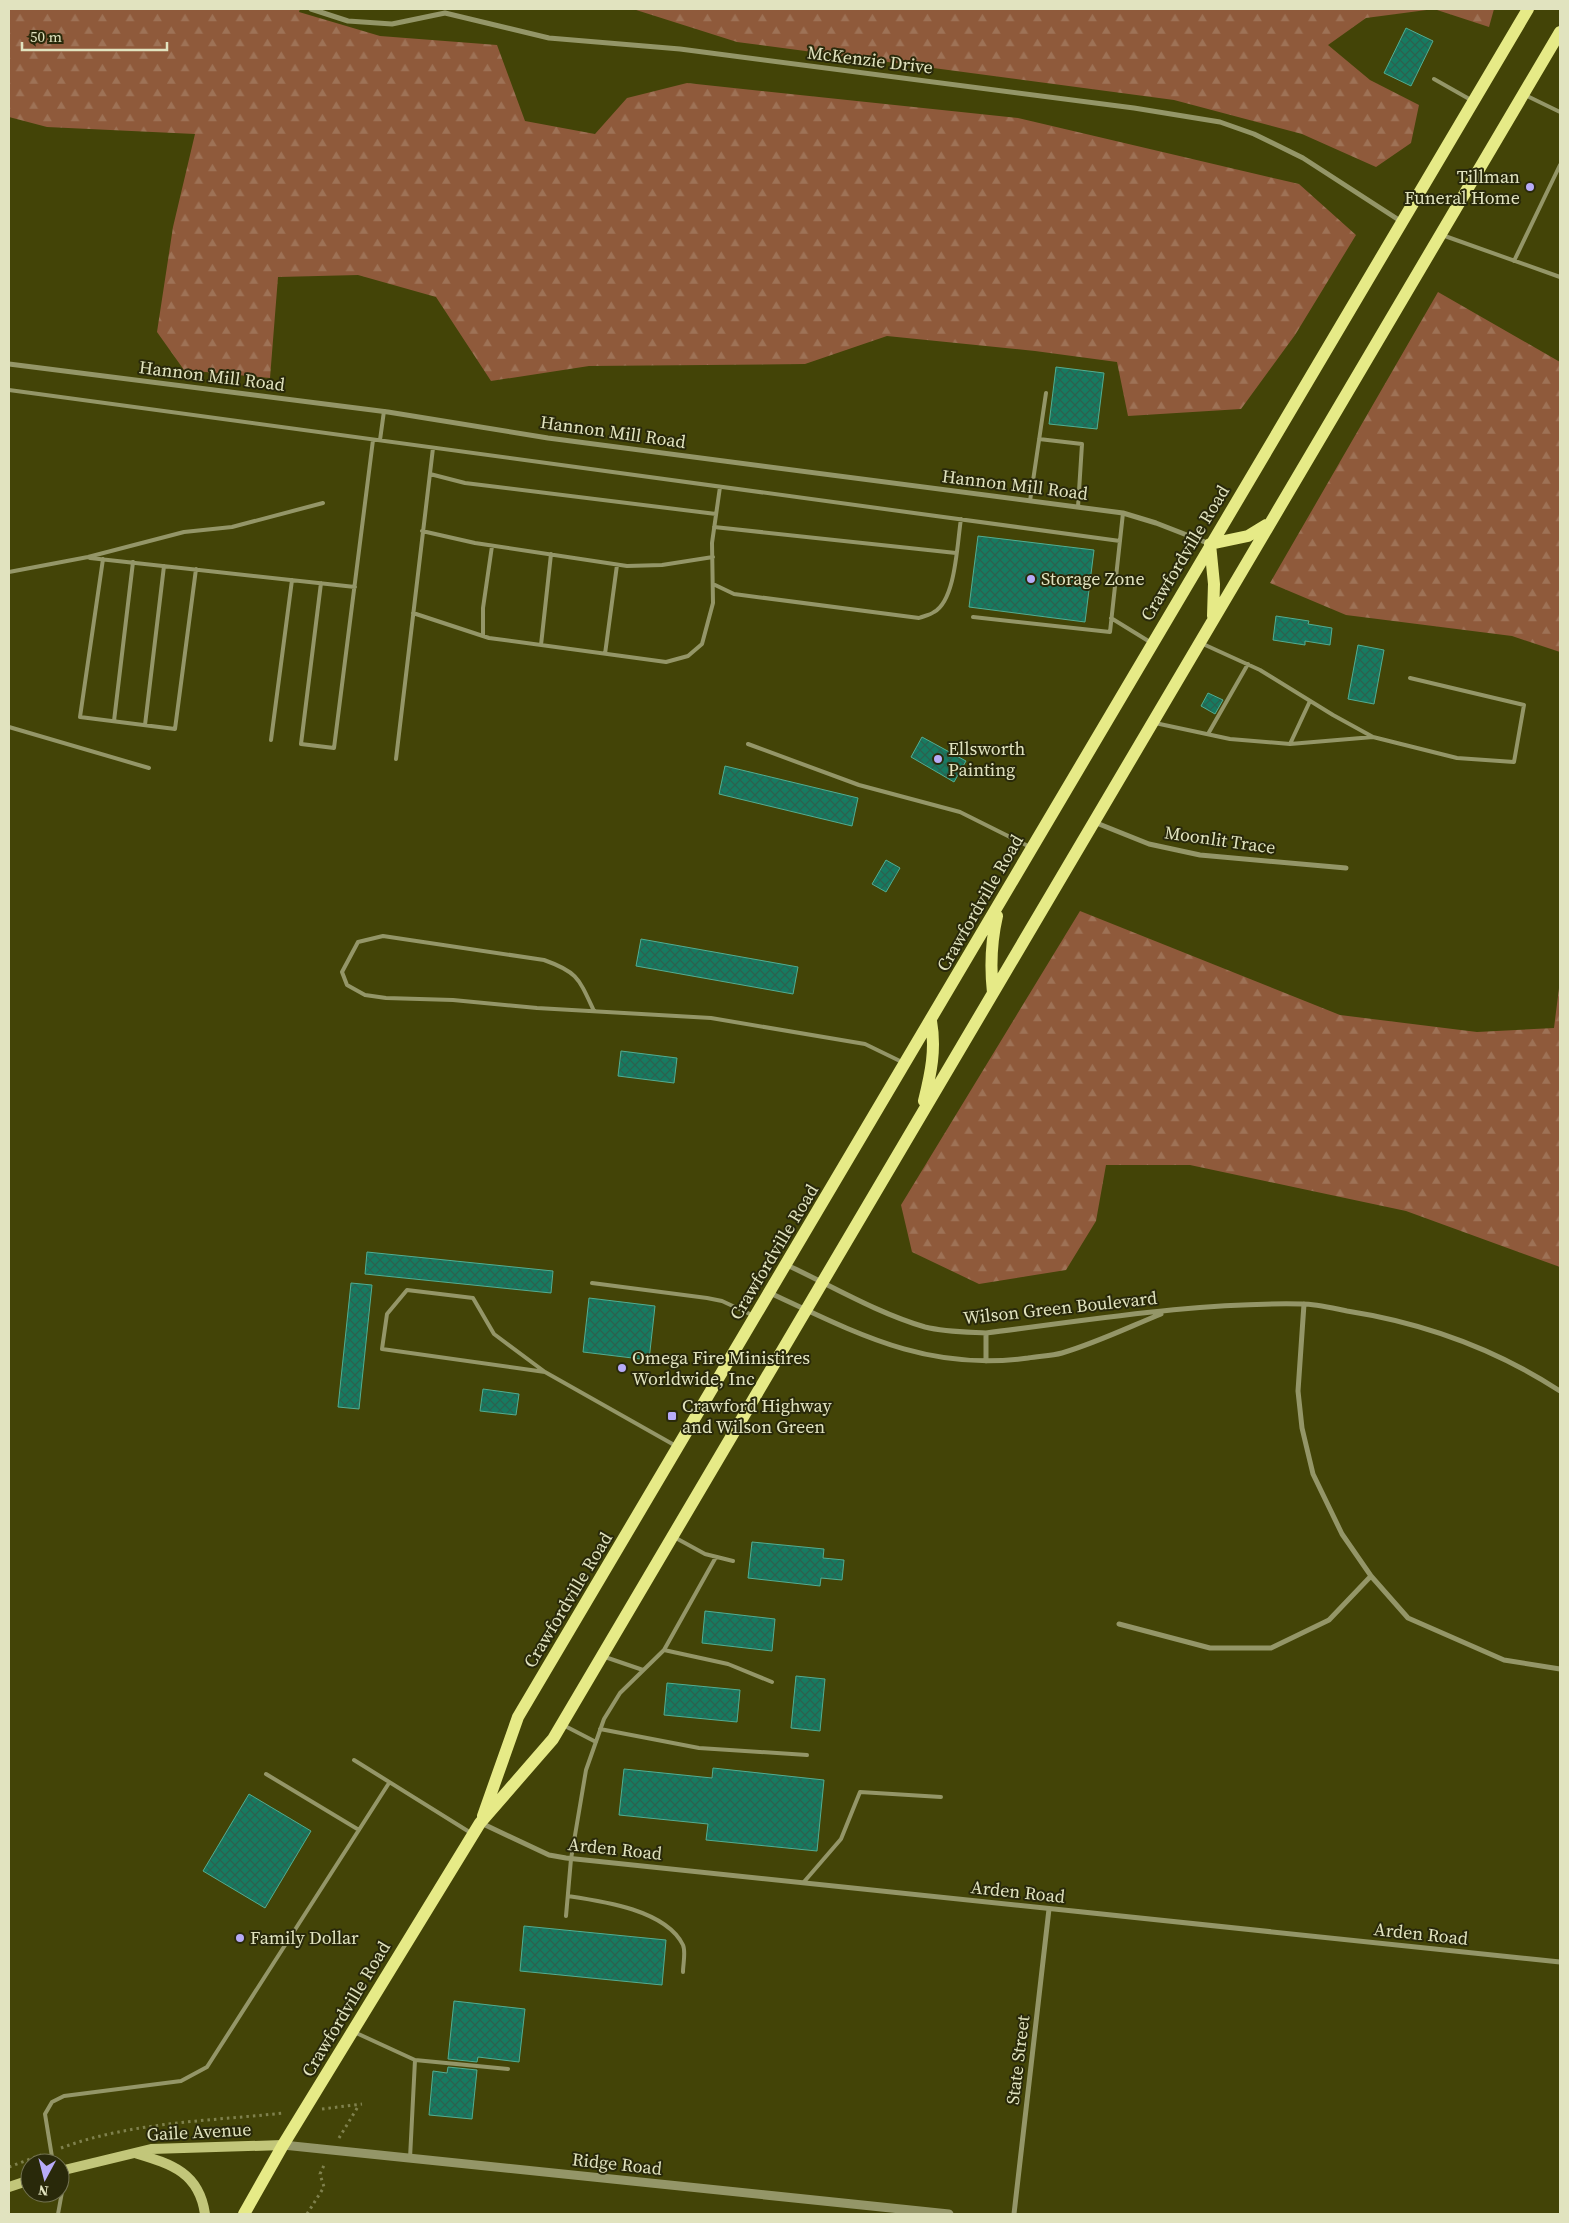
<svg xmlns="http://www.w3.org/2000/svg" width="1569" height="2223" viewBox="0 0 1569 2223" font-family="'Source Serif 4',serif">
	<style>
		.forest { fill: url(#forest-firs) }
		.building { fill: url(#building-cross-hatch); stroke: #53ad91 }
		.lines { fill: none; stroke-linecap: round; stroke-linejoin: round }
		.path { stroke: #7f814d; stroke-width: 3; stroke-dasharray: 2.5 4; stroke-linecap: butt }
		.service { stroke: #949668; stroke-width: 4 }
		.minor { stroke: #949668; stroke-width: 5 }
		.tertiary { stroke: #949668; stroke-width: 9 }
		.secondary { stroke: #c2c67a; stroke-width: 10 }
		.primary { stroke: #e6ea87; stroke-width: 12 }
		.poi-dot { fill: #b7abf8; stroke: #29290a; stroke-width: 2 }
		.labels { text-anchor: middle; stroke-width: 4; stroke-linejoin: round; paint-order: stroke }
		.street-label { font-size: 18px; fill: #e1e3bf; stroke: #29290a }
		.poi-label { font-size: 18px; fill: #e1e3bf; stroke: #29290a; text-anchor: start }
	</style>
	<defs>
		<pattern id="forest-firs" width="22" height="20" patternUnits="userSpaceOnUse" patternTransform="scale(1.25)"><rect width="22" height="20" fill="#8f5a3b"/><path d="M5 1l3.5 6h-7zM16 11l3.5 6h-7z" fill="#9e7256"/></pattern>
		<pattern id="building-cross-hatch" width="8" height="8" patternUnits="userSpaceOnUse" patternTransform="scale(1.25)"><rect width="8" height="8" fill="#167b61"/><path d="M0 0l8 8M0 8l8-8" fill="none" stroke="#2b624f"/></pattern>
	</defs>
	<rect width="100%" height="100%" fill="#434407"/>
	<!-- forest -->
	<path class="forest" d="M9,9H300L299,12L380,36L497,45L525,121L595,134L627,98L687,83L1018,118L1299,184L1356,235L1295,335L1241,409L1128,416L1117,362L1035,351L887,336L805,364L589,366L491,381L436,297L358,275L278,277L270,378L184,370L157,332L173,227L195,134L47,127L9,117Z
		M633,9H1494L1489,27L1434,9L1366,18L1328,45L1370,80L1419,105L1411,143L1376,167L1302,134L1174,100L737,42Z
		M1438,292L1560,362V652L1512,636L1346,615L1270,583Z
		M1080,911L1340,1015L1477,1032L1554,1028L1560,980V1267L1406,1211L1190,1165H1106L1096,1221L1066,1270L979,1284L912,1252L901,1205Z"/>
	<!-- building -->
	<path class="building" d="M1406,28L1433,41L1411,86L1384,73Z
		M1056,367L1104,373L1097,429L1049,424Z
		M978,536L1094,550L1085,622L969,607Z
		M1276,616L1309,621L1308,624L1332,628L1330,645L1305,641V645L1273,640Z
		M1358,645L1384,650L1374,704L1348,699Z
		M1208,693L1223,700L1215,714L1201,706Z
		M922,737L966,761L954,782L911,757Z
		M725,766L858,798L852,826L719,794Z
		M886,860L900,868L886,892L872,884Z
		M641,939L798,967L793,994L636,966Z
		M621,1051L677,1058L674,1083L618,1076Z
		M367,1252L553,1271L551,1293L365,1274Z
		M351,1283L372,1285L359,1409L338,1407Z
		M589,1298L655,1306L649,1360L583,1352Z
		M483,1389L519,1394L516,1415L480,1411Z
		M752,1542L824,1549L823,1558L844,1560L842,1580L821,1578L820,1586L748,1578Z
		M705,1611L775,1619L772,1651L702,1643Z
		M796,1676L825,1679L820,1731L791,1728Z
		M667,1683L740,1690L737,1722L664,1715Z
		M713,1768L824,1780L817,1851L706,1840L708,1824L619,1815L624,1769L712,1778Z
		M249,1794L311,1831L265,1908L203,1871Z
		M524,1926L666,1940L662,1985L520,1971Z
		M454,2001L525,2009L519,2062L478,2057L477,2062L448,2059Z
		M448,2067L477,2070L472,2119L429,2115L433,2071L447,2073Z"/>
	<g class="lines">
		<!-- path -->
		<path class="path" d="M322,2109L362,2104
			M339,2138L359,2105
			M61,2148C131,2122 210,2121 284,2113
			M9,2167L41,2155
			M307,2214L324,2187L320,2174L325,2163"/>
		<!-- service -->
		<path class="service" d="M1434,79L1471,100
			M1525,95L1560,112
			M1442,235L1560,277
			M1514,261L1560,165
			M9,390L1120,541
			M1039,439L1082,444L1078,507
			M380,440L384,411
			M430,474L465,483L716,514
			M1030,501L1046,393
			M714,527L956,553
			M422,531L475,543L627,566L662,565L713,557
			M90,558L355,587
			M103,559L80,717L175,729L196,569
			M9,572L88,557L184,532L232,527L323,503
			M321,583L301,744L334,748L373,440
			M713,584L734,594L919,618C924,616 930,615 934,612C956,600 957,543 961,519
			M413,613L489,638L666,662L688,656L702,644L713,603L712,543L720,487
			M973,617L1110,632L1123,513
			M1111,618L1150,642
			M483,636V608L492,546
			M1203,644L1260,670L1333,715L1373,737L1457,758L1514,762L1524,705L1410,678
			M541,645L551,554
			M605,654L617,565
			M114,721L133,562
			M1155,723L1230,739L1290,744L1373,737
			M145,725L164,566
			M9,727L149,768
			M1208,734L1248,664
			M271,740L292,580
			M748,744L859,785L960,812L1030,847
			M1290,744L1310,701
			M396,759L433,448
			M594,1011C579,979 578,972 544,960L383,936L358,942L342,972L347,985L365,995L386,998L453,1000L537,1008L711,1018L865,1044L902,1062
			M592,1283L707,1298L722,1301L752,1315
			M545,1372L494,1334L473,1298L407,1290L387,1314L382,1349L545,1372L676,1446
			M674,1537L705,1554L733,1561
			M664,1650L728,1664L772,1682
			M605,1657L643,1670
			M565,1726L596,1742
			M600,1729L699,1748L807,1755
			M354,1760L471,1833
			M266,1774L359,1830
			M803,1883L841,1839L860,1792L941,1797
			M568,1896C602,1901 666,1910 683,1945C686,1952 683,1964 683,1972
			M566,1916L571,1859L586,1770L604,1719L620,1693L664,1650L716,1557
			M354,2032L415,2060L508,2069
			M410,2158L415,2060
			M53,2163L45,2114L52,2102L64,2096L181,2081L207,2067L389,1783
			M58,2214L66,2170"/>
		<!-- minor -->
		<path class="minor" d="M311,9L348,21L392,24L445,13L549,38L680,49L1134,108L1220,122L1254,134L1303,158L1402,222
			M9,364L388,412L548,438L1123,513L1156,523L1210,544
			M1094,822L1149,844L1200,855L1346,868
			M787,1265C832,1286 877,1313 925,1327C945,1332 966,1332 986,1333C1090,1320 1197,1302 1302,1304C1316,1304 1332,1308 1347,1311C1424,1323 1494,1348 1560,1391
			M770,1293C858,1334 928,1372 1028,1358C1039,1356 1051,1356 1062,1353C1096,1343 1129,1327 1161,1314
			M1304,1304L1298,1391L1302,1428L1313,1474L1342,1534L1371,1576L1408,1618L1504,1660L1560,1669
			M986,1361V1333
			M1119,1624L1210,1648H1271L1329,1620L1371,1576
			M481,1823L549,1855L566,1858L1560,1962
			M1014,2214L1049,1909"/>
		<!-- tertiary -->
		<path class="tertiary" d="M283,2145L949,2214"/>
		<!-- secondary -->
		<path class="secondary" d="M135,2153C171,2164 199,2172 205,2214
			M60,2171L151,2149L283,2145
			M9,2187L30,2180"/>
		<!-- primary -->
		<path class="primary" d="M1213,616L1214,584L1210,544L1248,536L1266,525
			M993,993C990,966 991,942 997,916
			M924,1101C931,1073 936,1049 931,1021
			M483,1816L518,1717L1528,9
			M244,2214L283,2145L480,1823L553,1739L1560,32"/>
	</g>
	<!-- markers -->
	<g class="poi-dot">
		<circle cx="1530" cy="187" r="5"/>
		<circle cx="1031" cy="579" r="5"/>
		<circle cx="938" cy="759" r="5"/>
		<circle cx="622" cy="1368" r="5"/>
		<rect x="667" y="1411" width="10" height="10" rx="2.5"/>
		<circle cx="240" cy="1938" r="5"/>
	</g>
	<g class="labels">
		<!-- street labels -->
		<g class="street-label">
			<text transform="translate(870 60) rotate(7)" y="6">McKenzie Drive</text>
			<text transform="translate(212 376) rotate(7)" y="6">Hannon Mill Road</text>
			<text transform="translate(613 432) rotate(8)" y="6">Hannon Mill Road</text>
			<text transform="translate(1015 485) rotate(7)" y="6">Hannon Mill Road</text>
			<text transform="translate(1185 553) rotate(-59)" y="6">Crawfordville Road</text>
			<text transform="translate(1220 840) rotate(8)" y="6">Moonlit Trace</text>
			<text transform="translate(980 903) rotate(-60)" y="6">Crawfordville Road</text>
			<text transform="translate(774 1252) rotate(-59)" y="6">Crawfordville Road</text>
			<text transform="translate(1060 1308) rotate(-6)" y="6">Wilson Green Boulevard</text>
			<text transform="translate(568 1600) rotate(-59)" y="6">Crawfordville Road</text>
			<text transform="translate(615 1849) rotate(6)" y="6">Arden Road</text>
			<text transform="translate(1018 1892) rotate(6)" y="6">Arden Road</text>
			<text transform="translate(1421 1934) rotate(6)" y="6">Arden Road</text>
			<text transform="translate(346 2009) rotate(-59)" y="6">Crawfordville Road</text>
			<text transform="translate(1018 2060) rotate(-83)" y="6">State Street</text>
			<text transform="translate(199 2132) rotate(-3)" y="6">Gaile Avenue</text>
			<text transform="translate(617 2164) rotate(6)" y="6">Ridge Road</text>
		</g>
		<!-- poi labels -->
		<g class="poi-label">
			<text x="1520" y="183" text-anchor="end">Tillman<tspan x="1520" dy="21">Funeral Home</tspan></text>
			<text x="1041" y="585">Storage Zone</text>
			<text x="948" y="755">Ellsworth<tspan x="948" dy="21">Painting</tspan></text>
			<text x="632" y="1364">Omega Fire Ministires<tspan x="632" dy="21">Worldwide, Inc</tspan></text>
			<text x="682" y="1412">Crawford Highway<tspan x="682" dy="21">and Wilson Green</tspan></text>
			<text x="250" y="1944">Family Dollar</text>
		</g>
	</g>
	<!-- border -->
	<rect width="1569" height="2223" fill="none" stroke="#e1e3bf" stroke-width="20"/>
	<!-- north arrow -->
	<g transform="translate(45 2178) rotate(187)"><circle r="24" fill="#29290a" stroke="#737352"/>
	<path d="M0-4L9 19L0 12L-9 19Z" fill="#b7abf8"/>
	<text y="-8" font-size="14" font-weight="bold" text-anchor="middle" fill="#e1e3bf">N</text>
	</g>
	<!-- scale -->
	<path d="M22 42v8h145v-8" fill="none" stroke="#e1e3bf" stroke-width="2.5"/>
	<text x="30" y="42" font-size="15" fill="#e1e3bf" stroke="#29290a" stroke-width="4" paint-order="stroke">50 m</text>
</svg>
